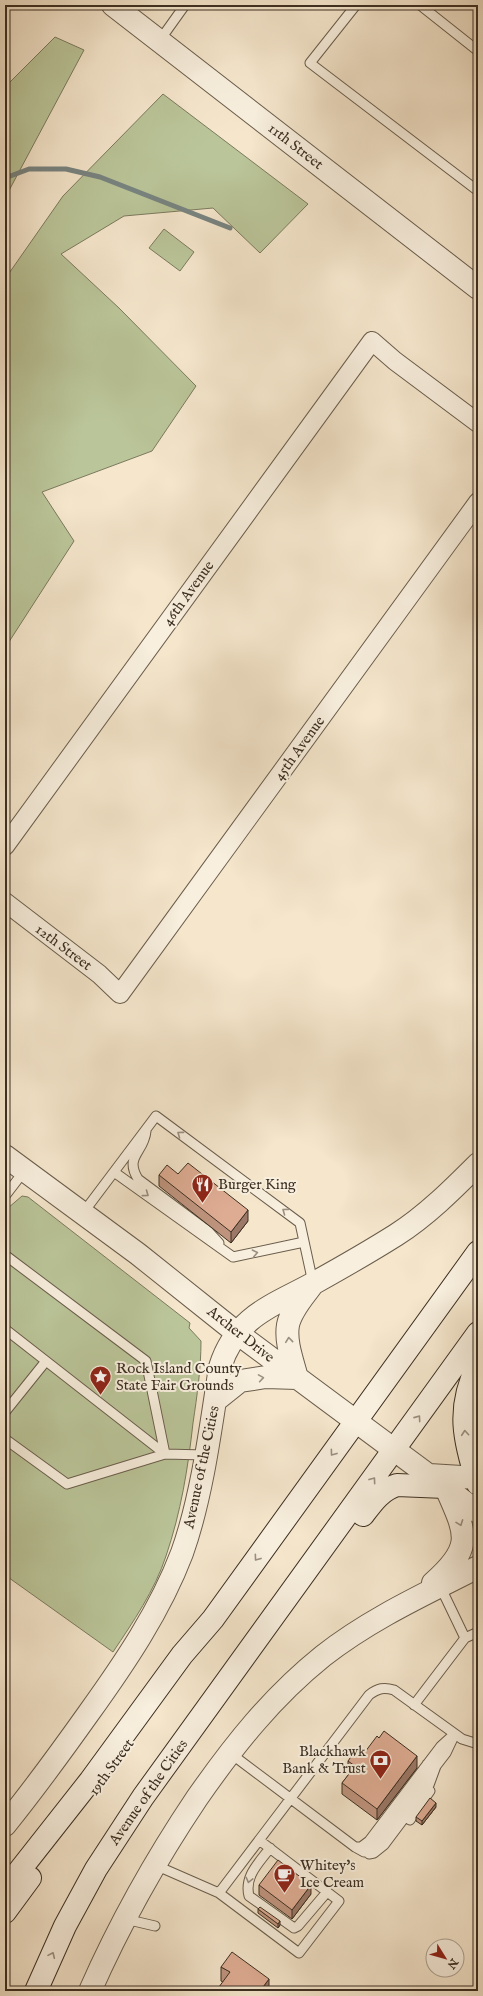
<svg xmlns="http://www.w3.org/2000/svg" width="483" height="1996" viewBox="0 0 483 1996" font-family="'IM FELL English',serif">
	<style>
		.green { fill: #bac599; stroke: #7b7a5e }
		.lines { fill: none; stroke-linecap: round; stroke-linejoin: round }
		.stream { stroke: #788481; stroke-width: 5 }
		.service-casing { stroke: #6a5d4c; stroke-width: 11 }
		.minor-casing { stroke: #6a5d4c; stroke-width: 20 }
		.tertiary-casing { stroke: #6a5d4c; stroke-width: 24 }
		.secondary-casing { stroke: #3c2f22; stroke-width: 24 }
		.service { stroke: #f8efde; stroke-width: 9 }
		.minor { stroke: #f8efde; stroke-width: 18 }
		.tertiary { stroke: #f8efde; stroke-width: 22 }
		.secondary { stroke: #f8efde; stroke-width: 22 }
		.wall { fill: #bf947e; stroke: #3c2f22 }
		.shaded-wall { fill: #9b7867; stroke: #3c2f22 }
		.building { fill: #deac93; stroke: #3c2f22 }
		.oneway { stroke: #9a8f80 }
		.labels { text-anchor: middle; stroke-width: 4; stroke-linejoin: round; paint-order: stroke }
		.street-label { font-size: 15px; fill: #3c2f22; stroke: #f8efde }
		.poi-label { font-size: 15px; fill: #3c2f22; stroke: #f8efde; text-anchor: start }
	</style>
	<rect width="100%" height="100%" fill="#f5e6cc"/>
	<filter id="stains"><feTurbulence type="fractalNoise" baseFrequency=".005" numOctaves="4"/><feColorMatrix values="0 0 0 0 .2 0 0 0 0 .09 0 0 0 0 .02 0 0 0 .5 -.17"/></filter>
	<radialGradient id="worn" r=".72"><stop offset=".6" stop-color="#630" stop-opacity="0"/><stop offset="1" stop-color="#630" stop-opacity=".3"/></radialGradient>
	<!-- green -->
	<path class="green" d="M55,37L84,50L5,198V87Z
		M163,94L308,204L260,253L213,208L124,216L61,254L119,308L196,386L152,451L42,492L74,541L5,648V279L63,196Z
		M164,229L194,252L180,271L149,248Z
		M22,1196L28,1197L190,1323L189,1328L201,1341C201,1369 197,1396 193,1423C188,1468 181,1512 166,1556C155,1590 133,1622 113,1652L5,1575V1205L8,1208Z"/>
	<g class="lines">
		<!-- stream -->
		<path class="stream" d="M5,178L29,169H66L100,177L230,228"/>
		<defs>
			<path id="service" d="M356,5L310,63L478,191
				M420,5L478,51
				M160,40L185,5
				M146,1131C144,1153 124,1156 138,1179L208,1231L219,1243
				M114,1172L233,1257L304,1242
				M5,1196L25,1170
				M83,1213L156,1116L300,1223L313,1283
				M5,1255L146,1361L165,1454
				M5,1329L165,1454
				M5,1412L46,1361
				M5,1439L67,1484L165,1454L205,1455
				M440,1586L465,1638L478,1632
				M414,1705L465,1638
				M230,1753L355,1847L364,1852L374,1846L422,1784L427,1764
				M410,1820L430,1791
				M355,1847H361L369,1841L441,1746L452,1736
				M270,1848C259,1863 244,1876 249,1896L294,1928L298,1926L327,1892
				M369,1854L374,1853L384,1845L429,1785L436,1766L446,1753L455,1734
				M155,1865L219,1893L369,1695C378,1688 384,1687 394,1690L462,1739L478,1744
				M219,1893L299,1953L339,1901L259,1840
				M125,1919L155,1926"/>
			<path id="minor" d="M5,846L372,341L395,361L478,423
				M5,902L99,974L120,994L478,502"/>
			<path id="tertiary" d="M113,5L478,288
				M5,1156L138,1254L237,1333L478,1512
				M215,1401L240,1381L266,1377L297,1378C293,1362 285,1342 288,1325C291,1310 304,1296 312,1285
				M429,1475L478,1478
				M433,1583C475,1546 466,1534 446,1488
				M5,1825C34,1789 61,1752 88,1714C124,1664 160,1611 182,1553C202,1497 211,1426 220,1367C236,1316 272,1306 314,1283C341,1268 369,1252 396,1235C426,1216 453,1189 478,1164
				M90,1991C120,1923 156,1859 197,1798C234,1745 272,1697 323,1656C370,1619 425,1594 478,1567"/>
			<path id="secondary" d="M478,1365C456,1408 464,1441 478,1484
				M363,1515C372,1503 381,1490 397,1485L445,1487
				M5,1889L90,1781L182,1655L213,1619L478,1252
				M5,1912L30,1878
				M36,1991L65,1926L96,1869L143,1797L478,1333"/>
		</defs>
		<!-- service casing -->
		<use href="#service" class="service-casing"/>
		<!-- minor casing -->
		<use href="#minor" class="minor-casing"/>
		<!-- tertiary casing -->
		<use href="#tertiary" class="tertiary-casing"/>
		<!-- secondary casing -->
		<use href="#secondary" class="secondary-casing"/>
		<!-- service -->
		<use href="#service" class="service"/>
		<!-- minor -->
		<use href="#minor" class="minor"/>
		<!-- tertiary -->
		<use href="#tertiary" class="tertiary"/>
		<!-- secondary -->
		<use href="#secondary" class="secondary"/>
	</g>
	<!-- wall -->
	<path class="wall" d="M178,1174L248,1221L231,1243L159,1186V1175Z
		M365,1752L417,1768L377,1820L342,1794V1783L350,1773L348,1772V1761Z
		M436,1807L422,1825L416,1821V1817Z
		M259,1885L311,1894L292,1919L259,1895Z
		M258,1909L280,1925L278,1928L258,1913Z
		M221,1967L269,1991L223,1982L221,1981Z"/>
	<!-- shaded-wall -->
	<path class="shaded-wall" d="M248,1210V1221L231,1243V1232Z
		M417,1756V1768L377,1820V1809Z
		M436,1803V1807L422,1825V1821Z
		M311,1885V1894L292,1919V1910Z
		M280,1921V1925L278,1928V1924Z
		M269,1979V1991H260Z"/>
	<!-- building -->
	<path class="building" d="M188,1163L248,1210L231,1232L159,1175L167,1165L178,1174Z
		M384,1731L417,1756L377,1809L342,1783L355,1766L348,1761L358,1747L365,1752L377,1736L379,1738Z
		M430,1798L436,1803L422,1821L416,1817Z
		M278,1860L311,1885L292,1910L259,1885Z
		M260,1907L280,1921L278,1924L258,1909Z
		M232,1952L269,1979L260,1991H216L230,1972L221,1967Z"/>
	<!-- one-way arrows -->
	<defs><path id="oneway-chevron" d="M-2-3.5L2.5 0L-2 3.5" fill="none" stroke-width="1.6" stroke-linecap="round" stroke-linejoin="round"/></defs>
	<g class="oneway">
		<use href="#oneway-chevron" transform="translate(180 1134) rotate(-144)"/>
		<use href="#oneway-chevron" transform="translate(146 1194) rotate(36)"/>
		<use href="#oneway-chevron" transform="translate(285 1211) rotate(-144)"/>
		<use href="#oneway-chevron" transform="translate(255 1253) rotate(-12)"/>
		<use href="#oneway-chevron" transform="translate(289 1340) rotate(-96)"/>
		<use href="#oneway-chevron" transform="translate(261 1378) rotate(-9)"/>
		<use href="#oneway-chevron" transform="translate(418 1418) rotate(-55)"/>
		<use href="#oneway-chevron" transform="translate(465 1433) rotate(-95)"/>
		<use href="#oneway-chevron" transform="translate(333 1453) rotate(126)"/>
		<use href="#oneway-chevron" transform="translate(373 1480) rotate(-54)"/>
		<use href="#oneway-chevron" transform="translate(460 1523) rotate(70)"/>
		<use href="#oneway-chevron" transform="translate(257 1558) rotate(126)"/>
		<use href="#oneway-chevron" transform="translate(249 1880) rotate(104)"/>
		<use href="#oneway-chevron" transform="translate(52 1955) rotate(-66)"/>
	</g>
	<!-- icons -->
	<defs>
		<symbol id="restaurant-pin" viewBox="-11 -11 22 30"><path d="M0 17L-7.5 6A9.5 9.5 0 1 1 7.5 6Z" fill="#8f2418" stroke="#f8efde"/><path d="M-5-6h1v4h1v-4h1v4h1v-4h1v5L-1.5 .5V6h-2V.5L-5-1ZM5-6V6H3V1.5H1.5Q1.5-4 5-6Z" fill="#fff"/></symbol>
		<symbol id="sight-pin" viewBox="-11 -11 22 30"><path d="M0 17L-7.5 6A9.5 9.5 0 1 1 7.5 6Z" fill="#8f2418" stroke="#f8efde"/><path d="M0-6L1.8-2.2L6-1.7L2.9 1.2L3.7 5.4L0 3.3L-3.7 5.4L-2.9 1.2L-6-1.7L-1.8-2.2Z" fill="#fff"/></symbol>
		<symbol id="bank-pin" viewBox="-11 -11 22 30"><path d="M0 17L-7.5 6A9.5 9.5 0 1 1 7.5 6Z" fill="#8f2418" stroke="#f8efde"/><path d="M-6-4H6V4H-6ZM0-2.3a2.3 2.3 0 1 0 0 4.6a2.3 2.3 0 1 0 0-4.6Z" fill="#fff"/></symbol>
		<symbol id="cafe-pin" viewBox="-11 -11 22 30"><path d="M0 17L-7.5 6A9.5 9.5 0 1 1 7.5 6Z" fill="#8f2418" stroke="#f8efde"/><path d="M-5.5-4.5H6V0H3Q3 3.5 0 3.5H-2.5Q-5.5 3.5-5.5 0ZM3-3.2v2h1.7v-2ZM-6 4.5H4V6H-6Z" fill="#fff"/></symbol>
	</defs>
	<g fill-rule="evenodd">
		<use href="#restaurant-pin" x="190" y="1172" width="25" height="34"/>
		<use href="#sight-pin" x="88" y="1364" width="25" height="34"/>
		<use href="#bank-pin" x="368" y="1748" width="25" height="34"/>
		<use href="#cafe-pin" x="272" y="1862" width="25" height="34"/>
	</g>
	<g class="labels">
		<!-- street labels -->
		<g class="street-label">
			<text transform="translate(296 146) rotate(38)" y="5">11th Street</text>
			<text transform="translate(188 593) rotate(-54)" y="5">46th Avenue</text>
			<text transform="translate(299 748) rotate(-54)" y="5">45th Avenue</text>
			<text transform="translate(64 947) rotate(37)" y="5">12th Street</text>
			<text transform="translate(241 1334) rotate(38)" y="5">Archer Drive</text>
			<text transform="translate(201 1467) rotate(-78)" y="5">Avenue of the Cities</text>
			<text transform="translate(111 1767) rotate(-54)" y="5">19th Street</text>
			<text transform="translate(148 1792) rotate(-55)" y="5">Avenue of the Cities</text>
		</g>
		<!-- poi labels -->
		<g class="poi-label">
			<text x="218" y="1189">Burger King</text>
			<text x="116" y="1373">Rock Island County<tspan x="116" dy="17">State Fair Grounds</tspan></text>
			<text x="366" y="1756" text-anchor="end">Blackhawk<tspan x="366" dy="17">Bank &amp; Trust</tspan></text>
			<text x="300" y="1870">Whitey's<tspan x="300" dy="17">Ice Cream</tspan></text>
		</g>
	</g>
	<!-- margin -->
	<rect width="483" height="1996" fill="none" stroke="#f5e6cc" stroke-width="20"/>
	<rect x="6" y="6" width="471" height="1984" fill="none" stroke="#3c2f22" stroke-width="2"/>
	<rect x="10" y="10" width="463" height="1976" fill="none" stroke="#3c2f22"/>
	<!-- north arrow -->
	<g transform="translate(445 1958) rotate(127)"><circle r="19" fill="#f8efde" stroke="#ada293"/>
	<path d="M0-3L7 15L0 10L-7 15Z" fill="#8f2418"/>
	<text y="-6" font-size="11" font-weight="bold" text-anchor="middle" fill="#3c2f22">N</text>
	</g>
	<rect width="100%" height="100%" filter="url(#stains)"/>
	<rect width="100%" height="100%" fill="url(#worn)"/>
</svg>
